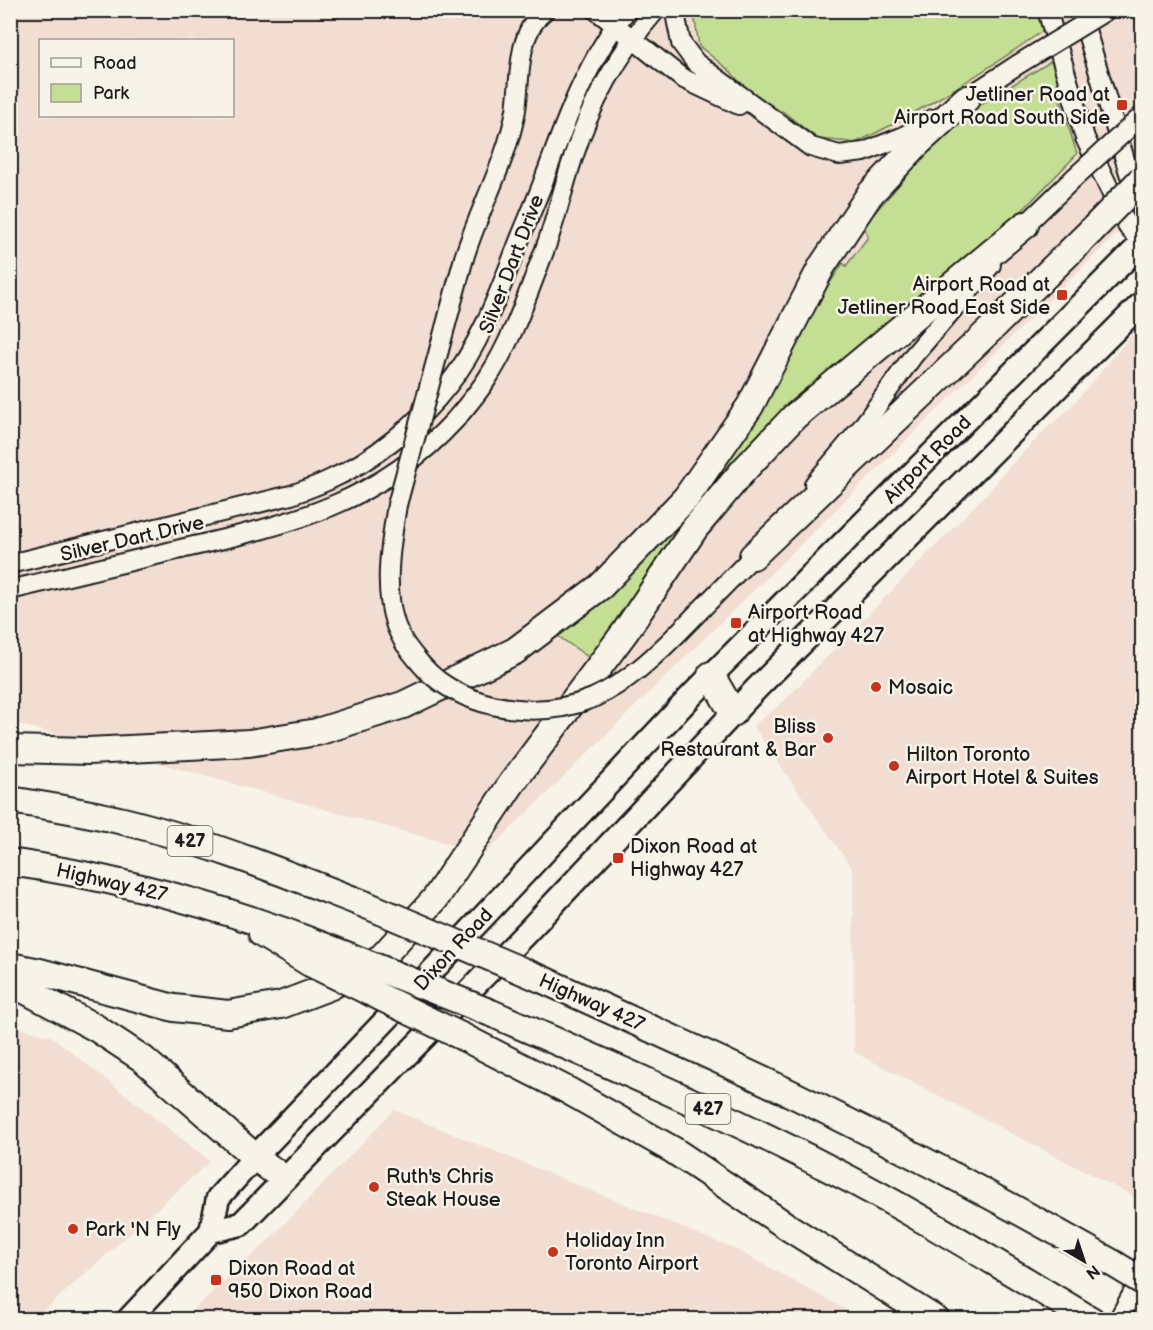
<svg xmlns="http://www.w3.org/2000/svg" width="1153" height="1330" viewBox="0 0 1153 1330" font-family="'Balsamiq Sans',sans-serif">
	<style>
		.built { fill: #f2ddd3; fill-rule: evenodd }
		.green { fill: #c4de94; stroke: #707d58; stroke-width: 1.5 }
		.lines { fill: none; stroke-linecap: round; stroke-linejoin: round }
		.minor-casing { stroke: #1c1c1c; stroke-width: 22 }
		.major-casing { stroke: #1c1c1c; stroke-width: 27 }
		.highway-casing { stroke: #1c1c1c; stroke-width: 30 }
		.minor { stroke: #f7f3e8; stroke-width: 18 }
		.major { stroke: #f7f3e8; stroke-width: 22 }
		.highway { stroke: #f7f3e8; stroke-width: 26 }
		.minor-bridge-casing { stroke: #1c1c1c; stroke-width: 22; stroke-linecap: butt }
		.highway-bridge-casing { stroke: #1c1c1c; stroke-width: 30; stroke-linecap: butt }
		.minor-bridge { stroke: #f7f3e8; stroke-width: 18 }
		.highway-bridge { stroke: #f7f3e8; stroke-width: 26 }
		.poi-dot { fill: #c8321e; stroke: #f7f3e8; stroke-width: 2 }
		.labels { text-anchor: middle; stroke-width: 5; stroke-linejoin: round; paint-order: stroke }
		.shield { fill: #f7f3e8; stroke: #5e5c59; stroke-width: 1.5 }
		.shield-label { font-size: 18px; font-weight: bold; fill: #1c1c1c }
		.poi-label { font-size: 20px; fill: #1c1c1c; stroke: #f7f3e8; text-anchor: start }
		.street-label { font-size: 20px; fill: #1c1c1c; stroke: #f7f3e8 }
	</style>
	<rect width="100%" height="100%" fill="#f7f3e8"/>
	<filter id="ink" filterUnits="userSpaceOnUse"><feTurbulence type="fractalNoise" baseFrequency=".0167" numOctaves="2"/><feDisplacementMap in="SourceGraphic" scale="12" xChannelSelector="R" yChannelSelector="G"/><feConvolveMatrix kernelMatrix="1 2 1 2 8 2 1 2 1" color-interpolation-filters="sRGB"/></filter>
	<g filter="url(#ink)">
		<!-- built -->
		<path class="built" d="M11,11H1142V209L485,854L11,722ZM40,40H232V116H40Z
			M1142,323V1201L854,1052L853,870L753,726L781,704L992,488L1006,470L1048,427L1068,410Z
			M10,1025L52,1037L210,1161L35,1319H11Z
			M394,1110L737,1250L863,1319H692L704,1300L690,1320L183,1319L268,1241Z"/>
		<!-- green -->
		<path class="green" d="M696,10H1044L1050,26C986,70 921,113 851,145L850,142L818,139L782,111L780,112L749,93L731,72L699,46L694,14Z
			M1060,56L1058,93L1077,154L1016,217L899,317L591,659L555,634L623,580L680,524L718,476L760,413L814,307L843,263L846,266L868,237L864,225L925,155L976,107Z"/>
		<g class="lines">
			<defs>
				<path id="minor" d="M596,10L682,78L739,105
					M679,10L676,18L681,43L696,63L811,147L839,155L864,152L904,136L932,119
					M1047,10L1085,138L1120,211L1128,227L1142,243
					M1080,10L1129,173L1142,198
					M956,105L1017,65
					M1018,232L1075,177
					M464,258C479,209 507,161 516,110C521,76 516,34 545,10
					M814,484L862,427L913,356L991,265
					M397,505C391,542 383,586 395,623C397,630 401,637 405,644
					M10,564L291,495C304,490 317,486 329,480C373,461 420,422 449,384C480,345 498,295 516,249C525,225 536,202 545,177C566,119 588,59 627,10
					M10,590C67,576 124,563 181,549C289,524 377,505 455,420C466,407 478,393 487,379C513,339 528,293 545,249C556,219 563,188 573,158C590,105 619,52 656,10
					M677,634L760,549
					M1118,1320L1142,1276"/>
				<path id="major" d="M211,1231L241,1224L527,932L757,688L1142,303
					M128,1320L211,1231L218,1198L255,1157L385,1021L693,694L1142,243"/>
				<path id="highway" d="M753,556L993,327L1092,230
					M711,675L733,713
					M10,749L88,751L249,743L317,732L403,705L515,651L601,586L686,498L750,406L822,266L870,194L916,145L966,99
					M10,800C48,806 86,812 123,821C205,841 286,874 364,904
					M10,862C119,878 224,907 326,947
					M262,934L310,963
					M10,966L40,972L174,1008L228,1014L281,1005L331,986L382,957L435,899L512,783L625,632L695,528L743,471L794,417L1025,225
					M539,978C623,1016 708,1054 792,1094C901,1147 1008,1204 1114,1264
					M10,982L96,1028L143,1059L255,1157L283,1178
					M491,1013C604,1062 717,1111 826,1167C917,1213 1004,1268 1091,1320
					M465,1038L567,1090L673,1150L791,1229L936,1320"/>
			</defs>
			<!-- minor casing -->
			<use href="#minor" class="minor-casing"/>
			<!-- major casing -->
			<use href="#major" class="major-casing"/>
			<!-- highway casing -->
			<use href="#highway" class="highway-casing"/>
			<!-- minor -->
			<use href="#minor" class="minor"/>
			<!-- major -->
			<use href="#major" class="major"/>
			<!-- highway -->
			<use href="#highway" class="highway"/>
			<defs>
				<path id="minor-bridge" d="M1017,65L1107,10
					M1075,177L1142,116
					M397,505L464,258
					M405,644C415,657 425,671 439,681C482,712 545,718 593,698C626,683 652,659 677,634"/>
				<path id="highway-bridge" d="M1092,230L1142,179
					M364,904L539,978
					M326,947L491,1013
					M310,963L465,1038
					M1114,1264L1142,1281"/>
			</defs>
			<!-- minor-bridge casing -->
			<use href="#minor-bridge" class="minor-bridge-casing"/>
			<!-- highway-bridge casing -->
			<use href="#highway-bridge" class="highway-bridge-casing"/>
			<!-- minor-bridge -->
			<use href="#minor-bridge" class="minor-bridge"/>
			<!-- highway-bridge -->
			<use href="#highway-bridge" class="highway-bridge"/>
		</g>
	</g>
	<!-- markers -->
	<g class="poi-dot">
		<rect x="1116" y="99" width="12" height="12" rx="3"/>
		<rect x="1056" y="289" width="12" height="12" rx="3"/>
		<rect x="730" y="617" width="12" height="12" rx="3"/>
		<circle cx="876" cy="687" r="6"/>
		<circle cx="828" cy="738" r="6"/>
		<circle cx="894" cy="766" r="6"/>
		<rect x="612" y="852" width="12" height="12" rx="3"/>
		<circle cx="374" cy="1187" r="6"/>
		<circle cx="73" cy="1229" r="6"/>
		<circle cx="553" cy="1252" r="6"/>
		<rect x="210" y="1274" width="12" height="12" rx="3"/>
	</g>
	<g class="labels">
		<!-- shield labels -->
		<g class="shield">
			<rect x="167.5" y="826" width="45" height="30" rx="4.5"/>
			<rect x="685.5" y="1094" width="45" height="30" rx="4.5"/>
		</g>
		<g class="shield-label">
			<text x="190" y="847">427</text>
			<text x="708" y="1115">427</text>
		</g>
		<!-- poi labels -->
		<g class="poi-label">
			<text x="1110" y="101" text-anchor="end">Jetliner Road at<tspan x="1110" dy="23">Airport Road South Side</tspan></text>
			<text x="1050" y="291" text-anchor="end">Airport Road at<tspan x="1050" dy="23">Jetliner Road East Side</tspan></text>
			<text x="748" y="619">Airport Road<tspan x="748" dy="23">at Highway 427</tspan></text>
			<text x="888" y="694">Mosaic</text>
			<text x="816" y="733" text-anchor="end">Bliss<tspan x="816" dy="23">Restaurant &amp; Bar</tspan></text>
			<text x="906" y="761">Hilton Toronto<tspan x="906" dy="23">Airport Hotel &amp; Suites</tspan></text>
			<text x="630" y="853">Dixon Road at<tspan x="630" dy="23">Highway 427</tspan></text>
			<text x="386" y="1183">Ruth's Chris<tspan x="386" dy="23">Steak House</tspan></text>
			<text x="85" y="1236">Park 'N Fly</text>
			<text x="565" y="1247">Holiday Inn<tspan x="565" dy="23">Toronto Airport</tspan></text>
			<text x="228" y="1275">Dixon Road at<tspan x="228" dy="23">950 Dixon Road</tspan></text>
		</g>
		<!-- street labels -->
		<g class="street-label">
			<text transform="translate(511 264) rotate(-69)" y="7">Silver Dart Drive</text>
			<text transform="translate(927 459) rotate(-45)" y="7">Airport Road</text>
			<text transform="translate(132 538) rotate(-13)" y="7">Silver Dart Drive</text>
			<text transform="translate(112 882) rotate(13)" y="7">Highway 427</text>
			<text transform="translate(453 949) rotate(-47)" y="7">Dixon Road</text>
			<text transform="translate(592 1002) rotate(24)" y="7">Highway 427</text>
		</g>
	</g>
	<!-- margin -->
	<rect width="1153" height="1330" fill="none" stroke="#f7f3e8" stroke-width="36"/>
	<rect x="18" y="18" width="1117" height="1294" fill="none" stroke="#1c1c1c" stroke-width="2" filter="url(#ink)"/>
	<!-- legend -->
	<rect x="39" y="39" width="195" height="78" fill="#f7f3e8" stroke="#9f9d96" stroke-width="1.5"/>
	<rect x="51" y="58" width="30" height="9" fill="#f7f3e8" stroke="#9f9d96" stroke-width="1.5"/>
	<text x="93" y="69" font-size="18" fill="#1c1c1c">Road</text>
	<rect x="51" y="84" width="30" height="18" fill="#c4de94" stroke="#9f9d96" stroke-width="1.5"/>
	<text x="93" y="99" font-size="18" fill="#1c1c1c">Park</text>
	<!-- north arrow -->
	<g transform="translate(1084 1261) rotate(141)" stroke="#f7f3e8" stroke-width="4.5" paint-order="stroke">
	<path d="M0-4.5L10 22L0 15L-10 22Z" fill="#1c1c1c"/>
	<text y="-9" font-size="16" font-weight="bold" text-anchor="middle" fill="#1c1c1c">N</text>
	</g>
</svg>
